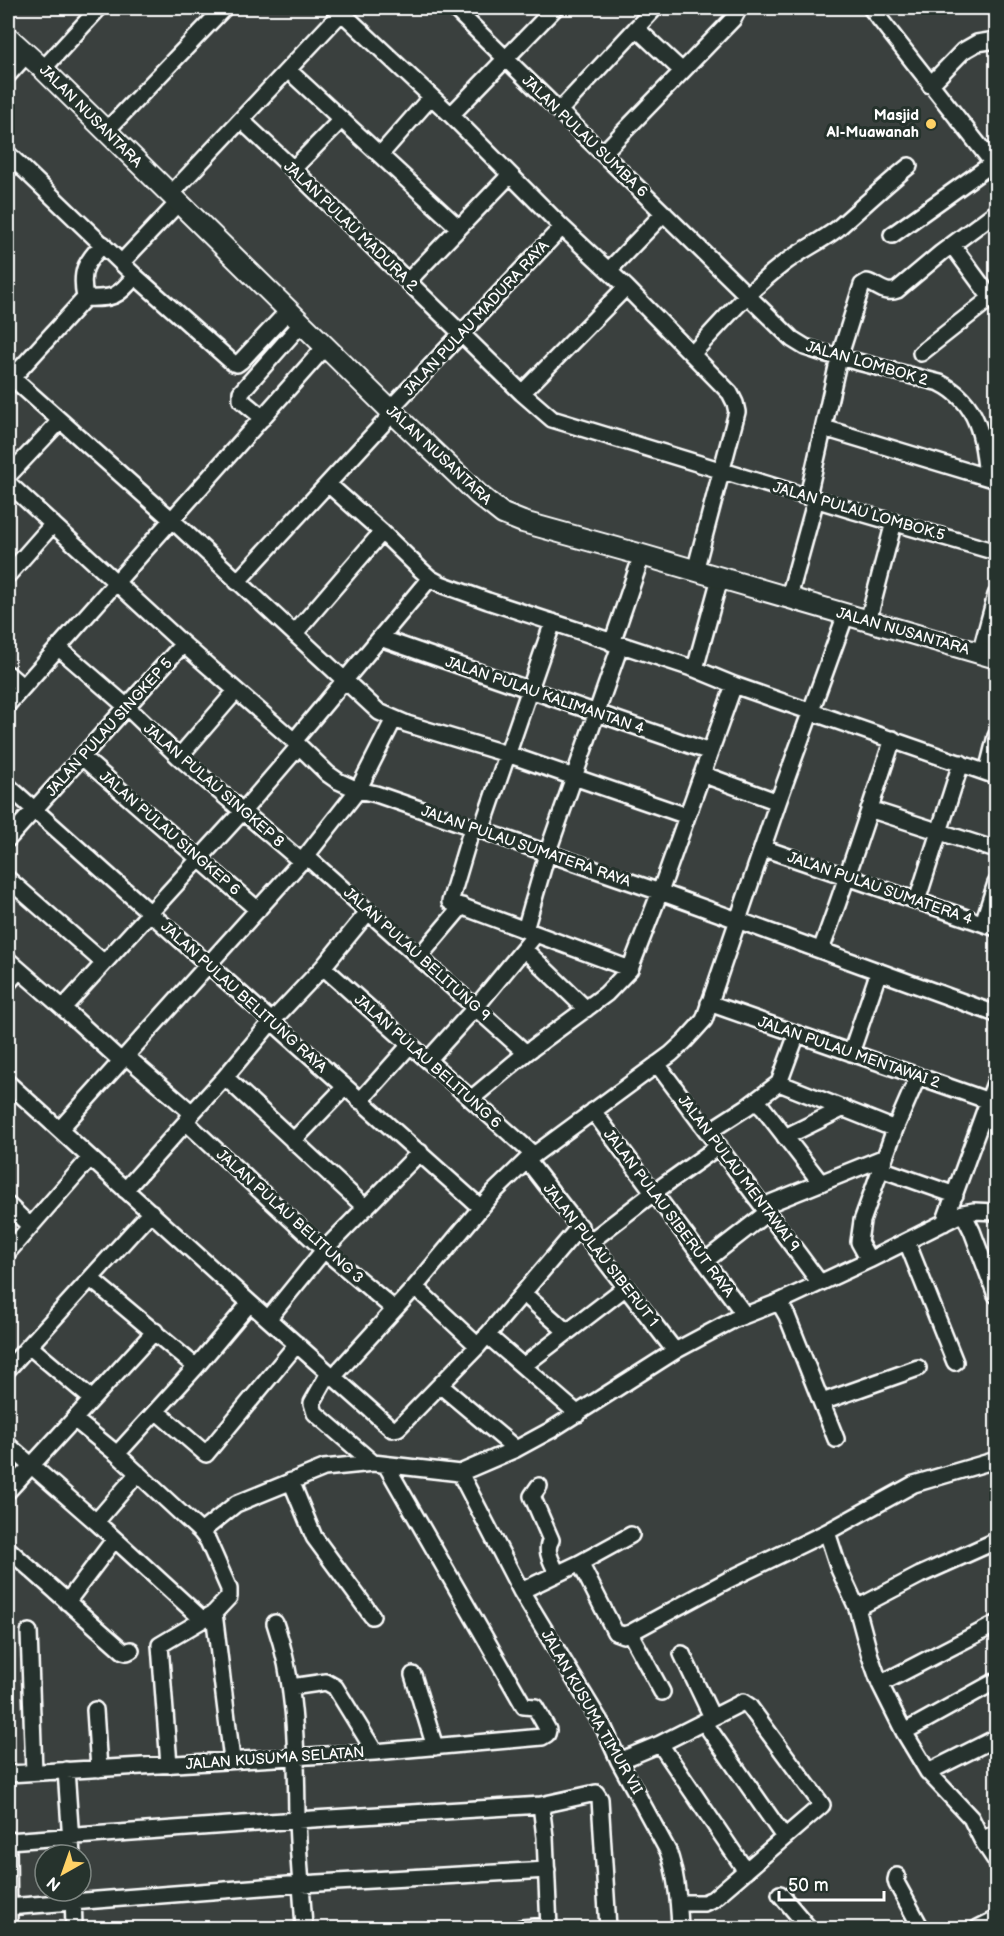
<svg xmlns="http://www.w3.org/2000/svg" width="1004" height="1936" viewBox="0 0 1004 1936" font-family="'Balsamiq Sans',sans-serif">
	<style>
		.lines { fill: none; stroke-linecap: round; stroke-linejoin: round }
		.street-casing { stroke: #fff; stroke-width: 20 }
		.secondary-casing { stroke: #fff; stroke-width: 24 }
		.street { stroke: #26332d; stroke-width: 15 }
		.secondary { stroke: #26332d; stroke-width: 20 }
		.poi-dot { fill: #ffd166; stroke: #26332d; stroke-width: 2 }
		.labels { text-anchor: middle; stroke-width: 6; stroke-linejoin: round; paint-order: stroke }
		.poi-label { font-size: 15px; font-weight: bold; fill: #fff; stroke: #26332d; text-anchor: end }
		.street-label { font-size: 15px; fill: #fff; stroke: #26332d }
	</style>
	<rect width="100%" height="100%" fill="#3a403e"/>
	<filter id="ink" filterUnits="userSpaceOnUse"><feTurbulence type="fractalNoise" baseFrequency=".0167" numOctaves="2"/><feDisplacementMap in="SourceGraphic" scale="12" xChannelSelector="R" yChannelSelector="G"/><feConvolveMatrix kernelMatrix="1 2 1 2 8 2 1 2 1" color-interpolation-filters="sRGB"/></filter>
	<g filter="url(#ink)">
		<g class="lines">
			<defs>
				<path id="street" d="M337,8L451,115L562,227L626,287L730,393L735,403L737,412L695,571
					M454,8L792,339L805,347L823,353L940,383C979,402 983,438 987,477
					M871,8L996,167
					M636,28L682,71
					M43,69L99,8
					M288,70L459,228
					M8,75L27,54
					M930,85L963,51L977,43L996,40
					M559,111L655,8
					M451,115L555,8
					M241,120L293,169L522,393L552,419L851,510L996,552
					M106,131L224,8
					M603,153L733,19L739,8
					M8,154L135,276L233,363L237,364L241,361L289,310
					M380,155L431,97
					M293,169L341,120
					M170,195L342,12
					M892,235L993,163
					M952,245L991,298
					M122,262L178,203
					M609,270L664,213
					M408,281L510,175
					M85,298C80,271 85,263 103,244
					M921,353L996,294
					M692,354C721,323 749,290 783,264C800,251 820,242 837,229C861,208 884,186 909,166
					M8,374L172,520L379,712L407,724L507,754L687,816
					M12,378L85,298C113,299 118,297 135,276
					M522,393L626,287
					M390,409L562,227
					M263,418L241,400V392L302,323
					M824,428L996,480
					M8,476L60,421
					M8,483L183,644L294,741L328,774L338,781L358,790L376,794L660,892L996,1014
					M328,484L382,532L421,570L430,578L441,584L488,601L695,669L734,685L996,776
					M808,496L839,358L862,285L867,282C878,285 885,295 897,290L941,253L996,212
					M8,575L53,524
					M237,582L393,413
					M789,597L816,499
					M868,621L894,522
					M295,633L382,532
					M380,638L710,752
					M612,643L642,555
					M59,648L127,707L179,757L302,862
					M980,654L996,595
					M695,669L720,578
					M8,674L23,687
					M8,704L326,346
					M294,741L430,578
					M82,757L258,910
					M179,757L236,691
					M987,772L996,736
					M702,774L778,802
					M8,786L481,1208
					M869,809L996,850
					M472,828L450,902L630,969
					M481,831L553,622
					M8,839L183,644
					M763,848L996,928
					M306,856L526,1053
					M8,879L104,963
					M917,901L961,763
					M983,923L996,883
					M525,930L547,854L620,646
					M524,949L586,1009
					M821,950C847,880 869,810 893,739
					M419,957L462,906
					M8,960L63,1008L121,1061
					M323,967L534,1155
					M8,983L19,970
					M709,1003L989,1101
					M63,1008L243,811L299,746
					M851,1053L879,971
					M126,1056L192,1113
					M428,1060L476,1007L536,934
					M657,1064L820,1283
					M225,1077L366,1208
					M8,1083L250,1303L392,1429L398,1428L401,1425L478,1346L580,1226
					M779,1083L895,1129
					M471,1099L526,1053L606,994L630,969L660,892L734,685
					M360,1101L410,1045
					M755,1101L763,1108L821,1183
					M593,1111L745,1315
					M186,1122L324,1250L394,1309
					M60,1129L306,856L358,790L394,719
					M708,1132L747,1107L779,1083L797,1034
					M785,1137L844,1108
					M293,1141L345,1087
					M527,1160L675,1351
					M881,1169L955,1195
					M125,1190L186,1122L192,1113L225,1077L272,1021L323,967L368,912
					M8,1205L30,1226
					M763,1206L885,1157
					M963,1213L972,1231L996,1295
					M944,1223L996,1080
					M591,1241L653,1193L719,1146
					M907,1242L955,1362
					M8,1252L90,1158
					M869,1260L859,1242L862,1221L895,1129L918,1076
					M705,1261L768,1212
					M91,1279L196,1367
					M415,1287L478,1346
					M523,1293L567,1332
					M779,1302L787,1316L836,1439
					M268,1319L324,1250L420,1152
					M487,1335L578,1414
					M29,1346L92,1399
					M523,1366L626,1287
					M8,1369L151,1212
					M329,1373L312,1403L315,1413L373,1463
					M333,1377L415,1287L494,1192L527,1160L671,1054L684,1042L704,1020L778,802L846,614
					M441,1386L516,1449
					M822,1402L918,1368
					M156,1411L206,1454L297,1344
					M74,1419L117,1454L201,1532L208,1541L229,1589V1597L214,1613L160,1645L169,1765
					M8,1445L96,1522L202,1619
					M117,1454L196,1367L250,1303
					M460,1473L521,1591L604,1728L619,1761L668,1851C677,1875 679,1903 680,1928
					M291,1481L314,1537L372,1616
					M539,1486L532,1496L551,1540C544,1550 552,1562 557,1573
					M8,1491L155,1331
					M96,1522L138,1473
					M201,1532L236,1504L324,1468L373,1463L460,1473L516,1449L551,1430L675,1351L733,1320L779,1302L869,1260L963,1213L974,1211L996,1212
					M827,1532L839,1569L857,1608L870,1656L880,1684L904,1732L928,1772L971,1818L982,1840L996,1861
					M8,1549L123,1651L127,1652L131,1650
					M580,1563L615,1632L623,1635L630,1633L728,1580L827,1532L914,1484L996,1460
					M521,1591L580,1563L631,1535
					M67,1602L114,1540
					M857,1608L920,1575L996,1541
					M214,1613L232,1760
					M275,1623C297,1686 296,1752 297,1818C298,1855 302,1892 304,1928
					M29,1632L34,1772
					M630,1633L662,1692
					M682,1654L712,1717
					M413,1675L435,1747
					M880,1684L996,1624
					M291,1687L326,1682L335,1687L375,1752
					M95,1710L99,1769
					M704,1722L784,1837
					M904,1732L996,1681
					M660,1744L746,1871
					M619,1761L660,1744L743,1702L749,1706L822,1805L713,1899L704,1903H679
					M66,1770L72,1855
					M928,1772L996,1738
					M8,1774L375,1752L542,1737L547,1734L548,1730L535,1707L524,1706L386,1465
					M541,1805L545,1837L549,1928
					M982,1840L996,1833
					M8,1841L297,1820L541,1805L596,1793L600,1799L608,1928
					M8,1847L9,1928
					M897,1876L896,1880L897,1884L921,1928
					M73,1891L74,1928
					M780,1894L807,1926V1928
					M8,1907L301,1884L547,1870
					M521,1928L549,1926
					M978,1928L996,1919"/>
				<path id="secondary" d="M8,37L43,69L393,413L479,495L503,514L523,522L642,555L996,658"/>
			</defs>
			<!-- street casing -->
			<use href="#street" class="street-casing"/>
			<!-- secondary casing -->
			<use href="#secondary" class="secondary-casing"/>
			<!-- street -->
			<use href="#street" class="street"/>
			<!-- secondary -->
			<use href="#secondary" class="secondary"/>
		</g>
	</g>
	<!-- markers -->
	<circle class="poi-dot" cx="931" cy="124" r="6"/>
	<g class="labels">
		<!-- poi labels -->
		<g class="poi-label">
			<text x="919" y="120">Masjid<tspan x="919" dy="17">Al-Muawanah</tspan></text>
		</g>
		<!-- street labels -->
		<g class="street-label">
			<text transform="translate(91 116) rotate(45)" y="5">JALAN NUSANTARA</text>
			<text transform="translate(585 136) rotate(44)" y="5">JALAN PULAU SUMBA 6</text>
			<text transform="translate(351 226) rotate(44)" y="5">JALAN PULAU MADURA 2</text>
			<text transform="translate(476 318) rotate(-47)" y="5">JALAN PULAU MADURA RAYA</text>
			<text transform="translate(867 363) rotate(16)" y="5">JALAN LOMBOK 2</text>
			<text transform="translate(439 455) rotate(43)" y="5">JALAN NUSANTARA</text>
			<text transform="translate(859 511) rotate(16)" y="5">JALAN PULAU LOMBOK.5</text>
			<text transform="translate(903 631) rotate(16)" y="5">JALAN NUSANTARA</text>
			<text transform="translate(545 695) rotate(19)" y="5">JALAN PULAU KALIMANTAN 4</text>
			<text transform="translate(109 727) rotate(-48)" y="5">JALAN PULAU SINGKEP 5</text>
			<text transform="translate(214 785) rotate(41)" y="5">JALAN PULAU SINGKEP 8</text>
			<text transform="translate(170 833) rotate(41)" y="5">JALAN PULAU SINGKEP 6</text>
			<text transform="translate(526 846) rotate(19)" y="5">JALAN PULAU SUMATERA RAYA</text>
			<text transform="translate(880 888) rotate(19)" y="5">JALAN PULAU SUMATERA 4</text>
			<text transform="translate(417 954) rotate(42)" y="5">JALAN PULAU BELITUNG 9</text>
			<text transform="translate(244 997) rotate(42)" y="5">JALAN PULAU BELITUNG RAYA</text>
			<text transform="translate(849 1052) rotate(19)" y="5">JALAN PULAU MENTAWAI 2</text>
			<text transform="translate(428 1061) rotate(42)" y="5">JALAN PULAU BELITUNG 6</text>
			<text transform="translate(739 1173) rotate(53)" y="5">JALAN PULAU MENTAWAI 9</text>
			<text transform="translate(669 1213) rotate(53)" y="5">JALAN PULAU SIBERUT RAYA</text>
			<text transform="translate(290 1216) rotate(42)" y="5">JALAN PULAU BELITUNG 3</text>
			<text transform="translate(601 1255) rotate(52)" y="5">JALAN PULAU SIBERUT 1</text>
			<text transform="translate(592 1712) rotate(60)" y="5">JALAN KUSUMA TIMUR VII</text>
			<text transform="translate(275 1758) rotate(-4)" y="5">JALAN KUSUMA SELATAN</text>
		</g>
	</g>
	<!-- margin -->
	<rect width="1004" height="1936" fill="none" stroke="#26332d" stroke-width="30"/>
	<rect x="15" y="15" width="974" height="1906" fill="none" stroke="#fff" stroke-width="2" filter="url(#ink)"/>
	<!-- north arrow -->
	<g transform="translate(63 1873) rotate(220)"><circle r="28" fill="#26332d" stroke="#7d8581" stroke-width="1.5"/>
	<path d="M0-4.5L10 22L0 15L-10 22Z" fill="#ffd166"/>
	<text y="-9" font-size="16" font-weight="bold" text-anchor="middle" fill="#ffffff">N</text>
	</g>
	<!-- scale -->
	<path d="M779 1891v9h105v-9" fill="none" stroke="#ffffff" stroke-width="3"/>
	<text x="788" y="1891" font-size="18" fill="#ffffff" stroke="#26332d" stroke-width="4.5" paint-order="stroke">50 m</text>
</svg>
